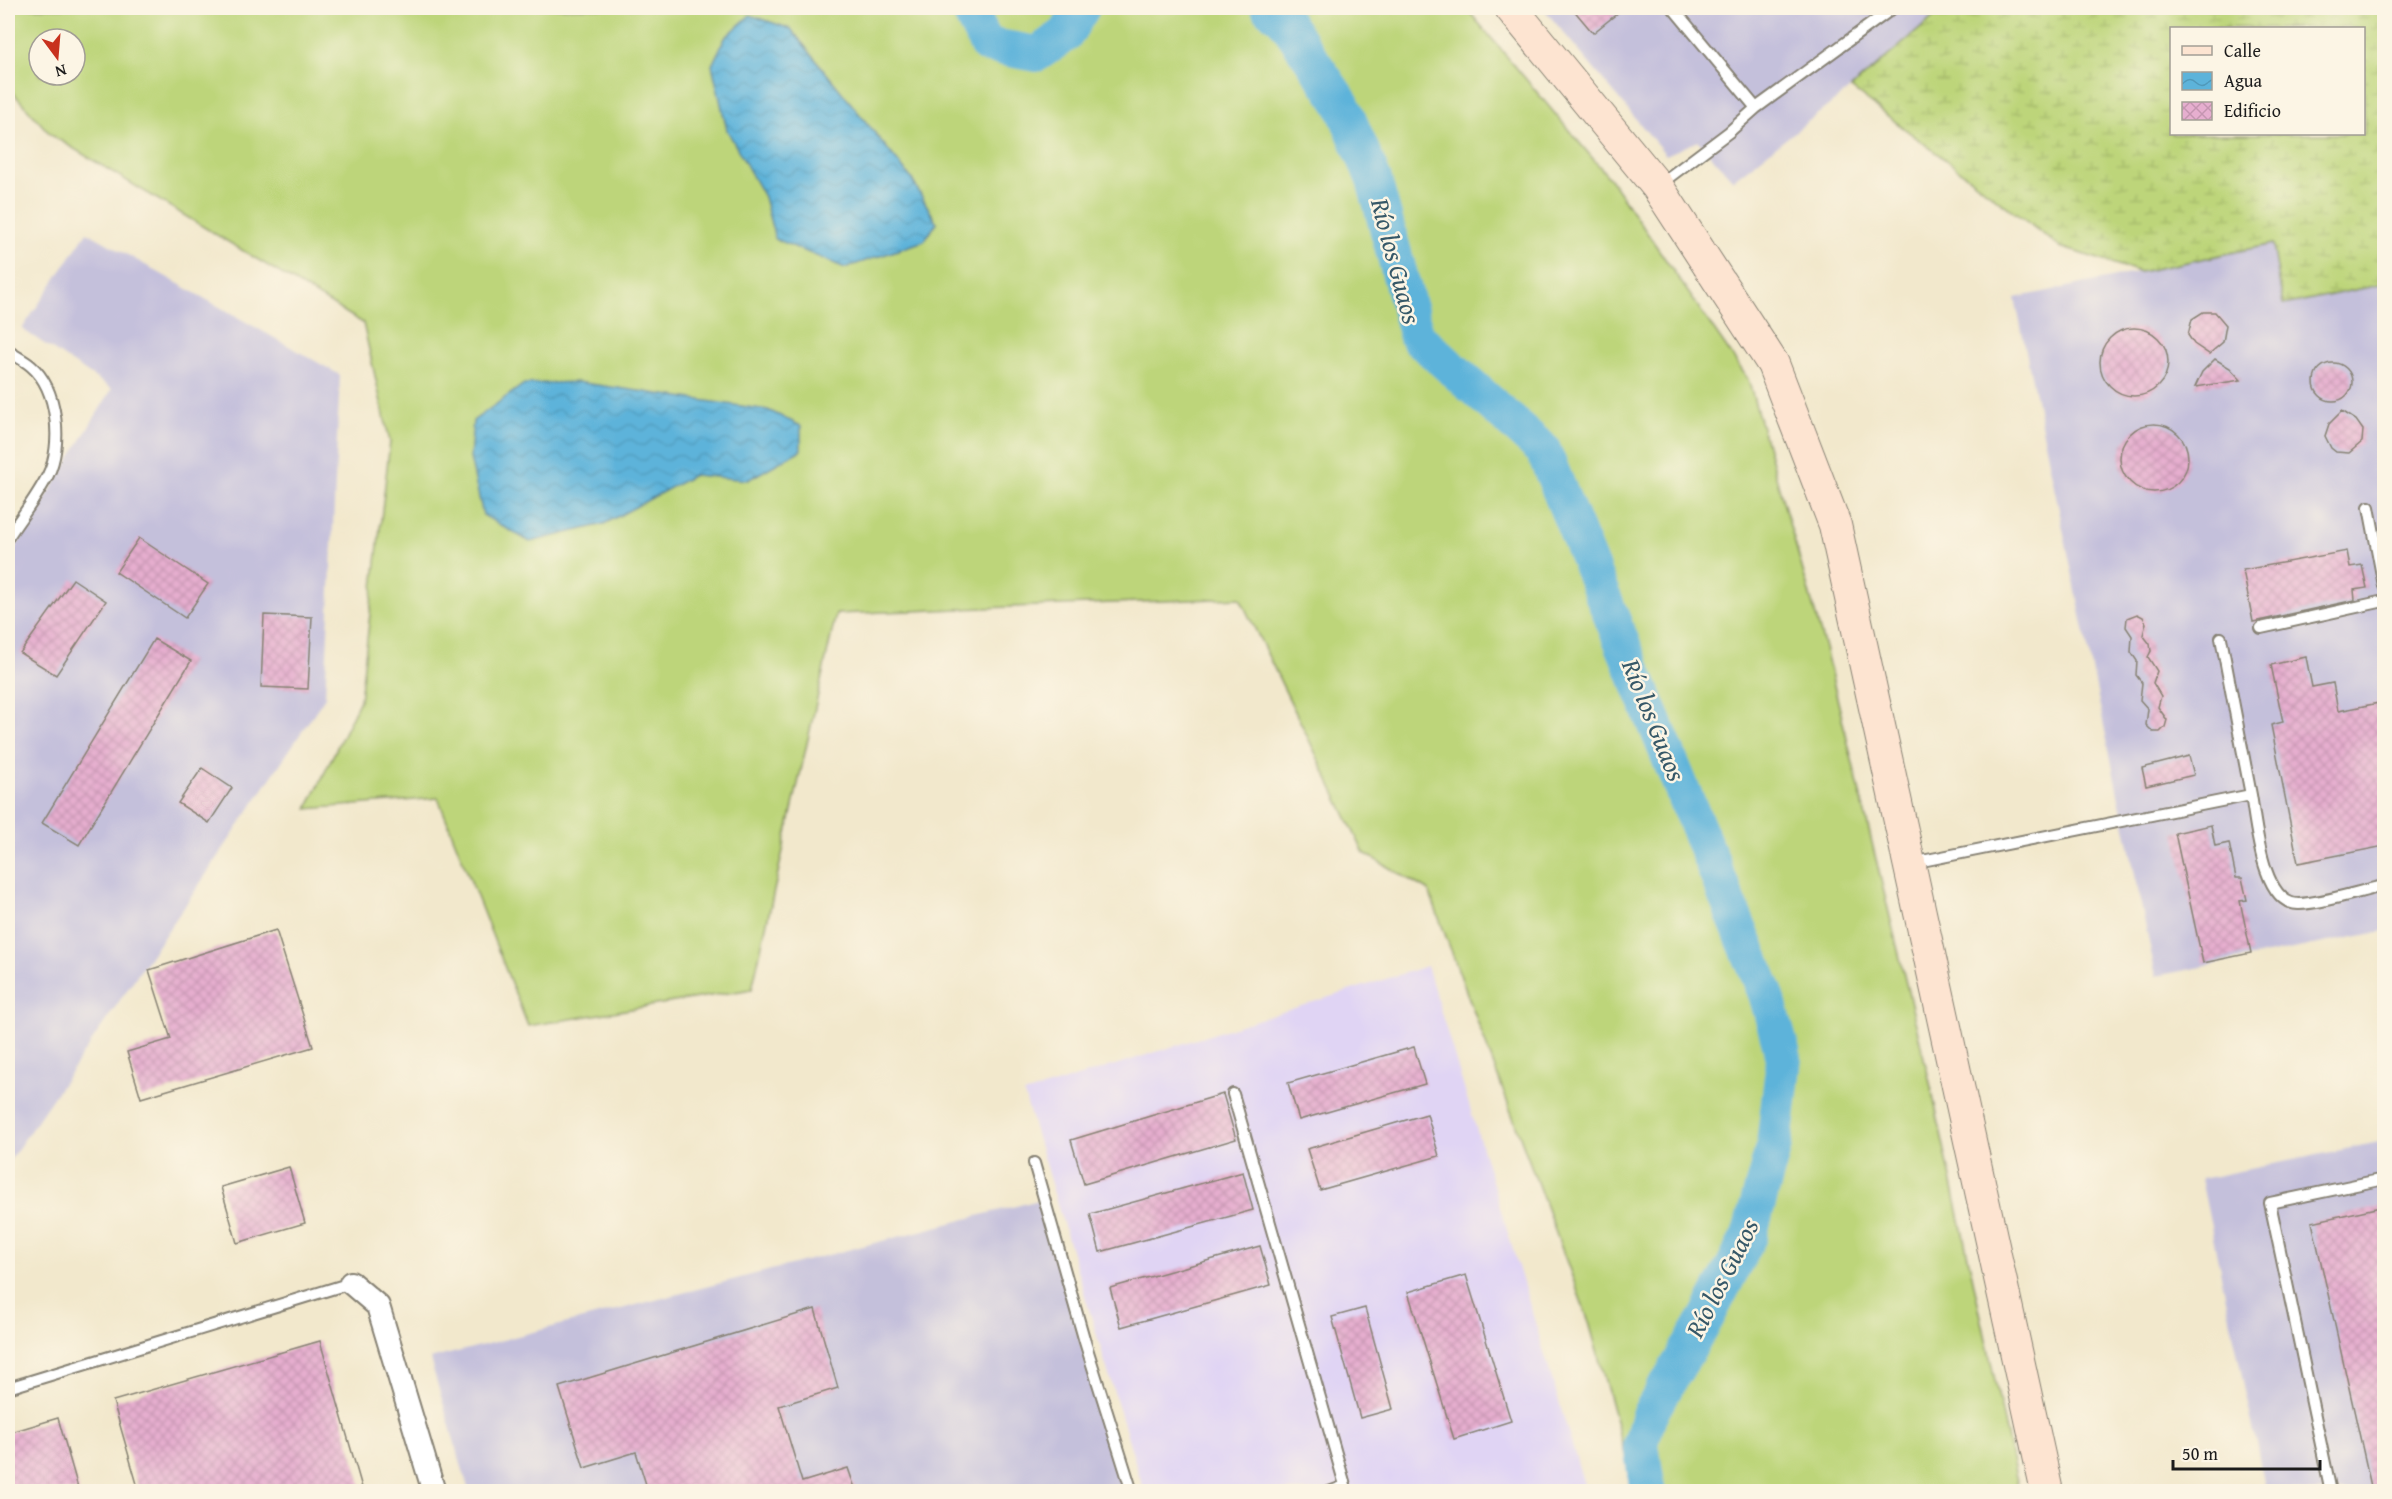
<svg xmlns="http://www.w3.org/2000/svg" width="2392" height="1499" viewBox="0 0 2392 1499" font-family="'Gentium Book Plus',serif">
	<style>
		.built { fill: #e0d4f4 }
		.industrial { fill: #c4c0db }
		.grass { fill: #bdd57a; stroke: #6c784b; stroke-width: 1.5; fill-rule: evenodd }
		.wetland { fill: url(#wetland-marsh); stroke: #6c784b; stroke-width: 1.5; fill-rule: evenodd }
		.water { fill: url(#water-waves); stroke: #3c687b; stroke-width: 1.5 }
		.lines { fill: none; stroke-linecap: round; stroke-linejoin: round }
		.river { stroke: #5db3da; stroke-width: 36 }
		.building { fill: url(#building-cross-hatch) }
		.lane-casing { stroke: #878274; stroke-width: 14 }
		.street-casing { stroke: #878274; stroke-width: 26 }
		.secondary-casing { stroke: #878274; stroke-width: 34 }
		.lane { stroke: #fff; stroke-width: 10 }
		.street { stroke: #fff; stroke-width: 22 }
		.secondary { stroke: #fde4d1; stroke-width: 32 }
		.labels { text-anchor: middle; stroke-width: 5; stroke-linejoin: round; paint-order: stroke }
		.water-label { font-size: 26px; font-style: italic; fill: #365868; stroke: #fcf5e5 }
	</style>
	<defs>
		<pattern id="wetland-marsh" width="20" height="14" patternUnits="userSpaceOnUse" patternTransform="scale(1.5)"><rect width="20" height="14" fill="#bdd57a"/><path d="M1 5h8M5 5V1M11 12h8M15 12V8" fill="none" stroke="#a2b669"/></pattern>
		<pattern id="water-waves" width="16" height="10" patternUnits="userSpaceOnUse" patternTransform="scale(1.5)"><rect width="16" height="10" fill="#5db3da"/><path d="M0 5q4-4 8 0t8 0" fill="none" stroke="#5099ba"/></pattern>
		<pattern id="building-cross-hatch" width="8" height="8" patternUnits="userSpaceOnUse" patternTransform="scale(1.5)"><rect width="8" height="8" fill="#e6aecf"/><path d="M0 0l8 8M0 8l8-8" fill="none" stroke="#c595b1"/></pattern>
	</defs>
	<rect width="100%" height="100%" fill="#fcf5e5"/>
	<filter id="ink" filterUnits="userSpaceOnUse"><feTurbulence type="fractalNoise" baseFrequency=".0167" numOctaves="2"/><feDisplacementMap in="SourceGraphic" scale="12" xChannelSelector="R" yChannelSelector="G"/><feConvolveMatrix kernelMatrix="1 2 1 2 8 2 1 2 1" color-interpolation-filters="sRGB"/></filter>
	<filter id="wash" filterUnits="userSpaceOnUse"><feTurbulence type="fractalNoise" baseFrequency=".008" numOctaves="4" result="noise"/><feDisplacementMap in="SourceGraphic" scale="24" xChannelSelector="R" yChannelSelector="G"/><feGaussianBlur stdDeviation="1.35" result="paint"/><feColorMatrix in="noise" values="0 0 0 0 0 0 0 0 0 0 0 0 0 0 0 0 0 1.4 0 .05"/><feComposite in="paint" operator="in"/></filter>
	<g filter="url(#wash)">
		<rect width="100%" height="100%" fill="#f2e8cc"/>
		<!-- built -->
		<path class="built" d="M1427,966L1586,1491H1144L1024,1094Z"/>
		<!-- industrial -->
		<path class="industrial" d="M1543,8H1944L1851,88L1733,180L1698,141L1666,155Z
			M87,232L340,375L325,697L197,888L8,1163V560L112,389L22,329Z
			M2273,244L2283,305L2384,284V931L2156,976L2015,298Z
			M2384,1141V1491H2266L2201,1179Z
			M1039,1200L1124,1491H469L430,1359Z"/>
		<!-- grass -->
		<path class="grass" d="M8,8H1466L1610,179L1748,379L1825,648L1931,1087L2019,1491H1635L1589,1322L1429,891L1364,853L1240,598L836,614L752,989L528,1026L438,798L307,809L360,700L390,442L363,323L51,135L8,87ZM39,39H75V75H39Z"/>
		<!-- wetland -->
		<path class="wetland" d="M1944,8H2384V284L2283,305L2273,244L2140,272L2060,247L1851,88ZM2172,28H2364V134H2172Z"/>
		<!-- water -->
		<path class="water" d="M750,15L791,29L911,178L937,223L924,241L845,268L775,239L764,197L727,130L712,65L725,38Z
			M577,382L768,410L801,426V450L748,480L694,475L604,524L530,542L483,515L470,458L473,421L524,384Z"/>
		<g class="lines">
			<!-- river -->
			<path class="river" d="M968,8L987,45L1037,54L1066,34L1082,8
				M1269,8L1283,18L1342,104L1374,180L1417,337L1543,450L1766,994L1784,1058L1774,1145L1749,1236L1707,1317L1649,1415L1641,1444L1648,1492"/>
		</g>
		<g id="blocks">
			<!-- building -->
			<path class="building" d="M1572,8H1624L1593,33Z
				M2203,312H2215L2226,325L2223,342L2209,354L2194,344L2188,335L2192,319Z
				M2100 362a34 34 0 1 1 68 0a34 34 0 1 1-68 0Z
				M2215,359L2230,368L2241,380L2195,387L2202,372Z
				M2314 382a19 19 0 1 1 38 0a19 19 0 1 1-38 0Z
				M2342,411L2356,420L2363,430L2362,442L2349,453L2336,452L2331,448L2325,436L2329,424Z
				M2120 458a34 34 0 1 1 68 0a34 34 0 1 1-68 0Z
				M139,538L208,584L185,618L116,572Z
				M2347,551L2350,567L2362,565L2367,588L2354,590L2355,600L2253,622L2243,570Z
				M73,579L106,601L56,675L20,653Z
				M2137,614L2143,617L2146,623L2143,635L2150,644L2151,651L2148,657L2157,671L2153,683L2161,696L2158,707L2167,720L2165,727L2160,732H2153L2146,725L2148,709L2140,700L2142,683L2136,675L2137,661L2131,652L2132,636L2126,627L2127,618Z
				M264,615L312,617L308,689L261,687Z
				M154,639L191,661L79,845L42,823Z
				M2306,657L2312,687L2333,683L2338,711L2379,703L2385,732V846L2298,863L2271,725L2283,722L2271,665Z
				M2189,756L2194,775L2146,786L2142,768Z
				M202,768L232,788L209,823L178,803Z
				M2211,825L2215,846L2229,843L2236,878H2242L2247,900L2240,901L2251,953L2203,963L2175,833Z
				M276,930L313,1047L141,1098L127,1052L171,1039L149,970Z
				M1414,1047L1425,1084L1299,1120L1288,1083Z
				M1223,1094L1236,1139L1084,1184L1071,1140Z
				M1427,1114L1439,1156L1320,1190L1307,1149Z
				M289,1167L305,1223L237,1243L221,1187Z
				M1243,1172L1253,1210L1100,1252L1090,1214Z
				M2385,1206V1491H2372L2312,1222Z
				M1260,1246L1271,1285L1121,1327L1110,1288Z
				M1466,1275L1511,1421L1454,1439L1408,1292Z
				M1365,1308L1393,1409L1360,1418L1332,1317Z
				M815,1309L838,1388L779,1406L802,1482L848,1468L856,1491H648L636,1452L584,1468L559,1387Z
				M320,1341L363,1491H139L113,1401Z
				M58,1418L79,1491H8V1433Z"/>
		</g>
	</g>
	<g filter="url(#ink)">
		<use href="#blocks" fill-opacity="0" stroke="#878274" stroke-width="1.5"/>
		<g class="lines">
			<defs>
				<path id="lane" d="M1673,8L1756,108
					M1660,184L1729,132L1756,108L1893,8
					M8,351C15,356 24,360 31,366C58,389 63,445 48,475C37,497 21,517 8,537
					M2369,507L2384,586
					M2261,628L2384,601
					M2221,638L2251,795
					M1912,863L2251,795C2256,823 2262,905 2299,904C2325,903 2359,891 2384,886
					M1233,1094L1347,1492
					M1034,1163L1085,1342L1132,1492
					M8,1388L351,1283
					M1329,1492L1345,1486
					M2331,1492L2270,1203L2384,1179"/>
				<path id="street" d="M351,1283L378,1306L434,1492"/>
				<path id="secondary" d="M1511,8L1657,186L1773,364L1835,525L2047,1492"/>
			</defs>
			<!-- lane casing -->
			<use href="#lane" class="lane-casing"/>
			<!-- street casing -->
			<use href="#street" class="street-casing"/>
			<!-- secondary casing -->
			<use href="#secondary" class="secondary-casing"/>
			<!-- lane -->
			<use href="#lane" class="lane"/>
			<!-- street -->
			<use href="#street" class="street"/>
			<!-- secondary -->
			<use href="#secondary" class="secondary"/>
		</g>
	</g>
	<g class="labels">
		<!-- water labels -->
		<g class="water-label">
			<text transform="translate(1396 261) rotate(75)" y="9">Río los Guaos</text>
			<text transform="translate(1654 720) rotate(68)" y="9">Río los Guaos</text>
			<text transform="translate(1722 1278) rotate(-63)" y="9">Río los Guaos</text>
		</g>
	</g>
	<!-- margin -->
	<rect width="2392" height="1499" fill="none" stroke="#fcf5e5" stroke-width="30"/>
	<!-- legend -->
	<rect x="2170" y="27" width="195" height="108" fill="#fcf5e5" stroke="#a29e95" stroke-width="1.5"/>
	<rect x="2182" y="46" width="30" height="9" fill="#fde4d1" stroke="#a29e95" stroke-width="1.5"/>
	<text x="2224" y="57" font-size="18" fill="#1c1c1c">Calle</text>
	<rect x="2182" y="72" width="30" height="18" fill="url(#water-waves)" stroke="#a29e95" stroke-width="1.5"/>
	<text x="2224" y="87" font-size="18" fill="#1c1c1c">Agua</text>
	<rect x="2182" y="102" width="30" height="18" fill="url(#building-cross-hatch)" stroke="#a29e95" stroke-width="1.5"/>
	<text x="2224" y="117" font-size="18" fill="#1c1c1c">Edificio</text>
	<!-- north arrow -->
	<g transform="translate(57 57) rotate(164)"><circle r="28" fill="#fcf5e5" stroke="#a29e95" stroke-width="1.5"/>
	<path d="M0-4.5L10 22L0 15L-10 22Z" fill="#c8321e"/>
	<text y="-9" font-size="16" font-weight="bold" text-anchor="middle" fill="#1c1c1c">N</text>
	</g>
	<!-- scale -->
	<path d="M2173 1460v9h147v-9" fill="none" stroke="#1c1c1c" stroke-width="3"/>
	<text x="2182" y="1460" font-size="18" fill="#1c1c1c" stroke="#fcf5e5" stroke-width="4.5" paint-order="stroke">50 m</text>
</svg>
